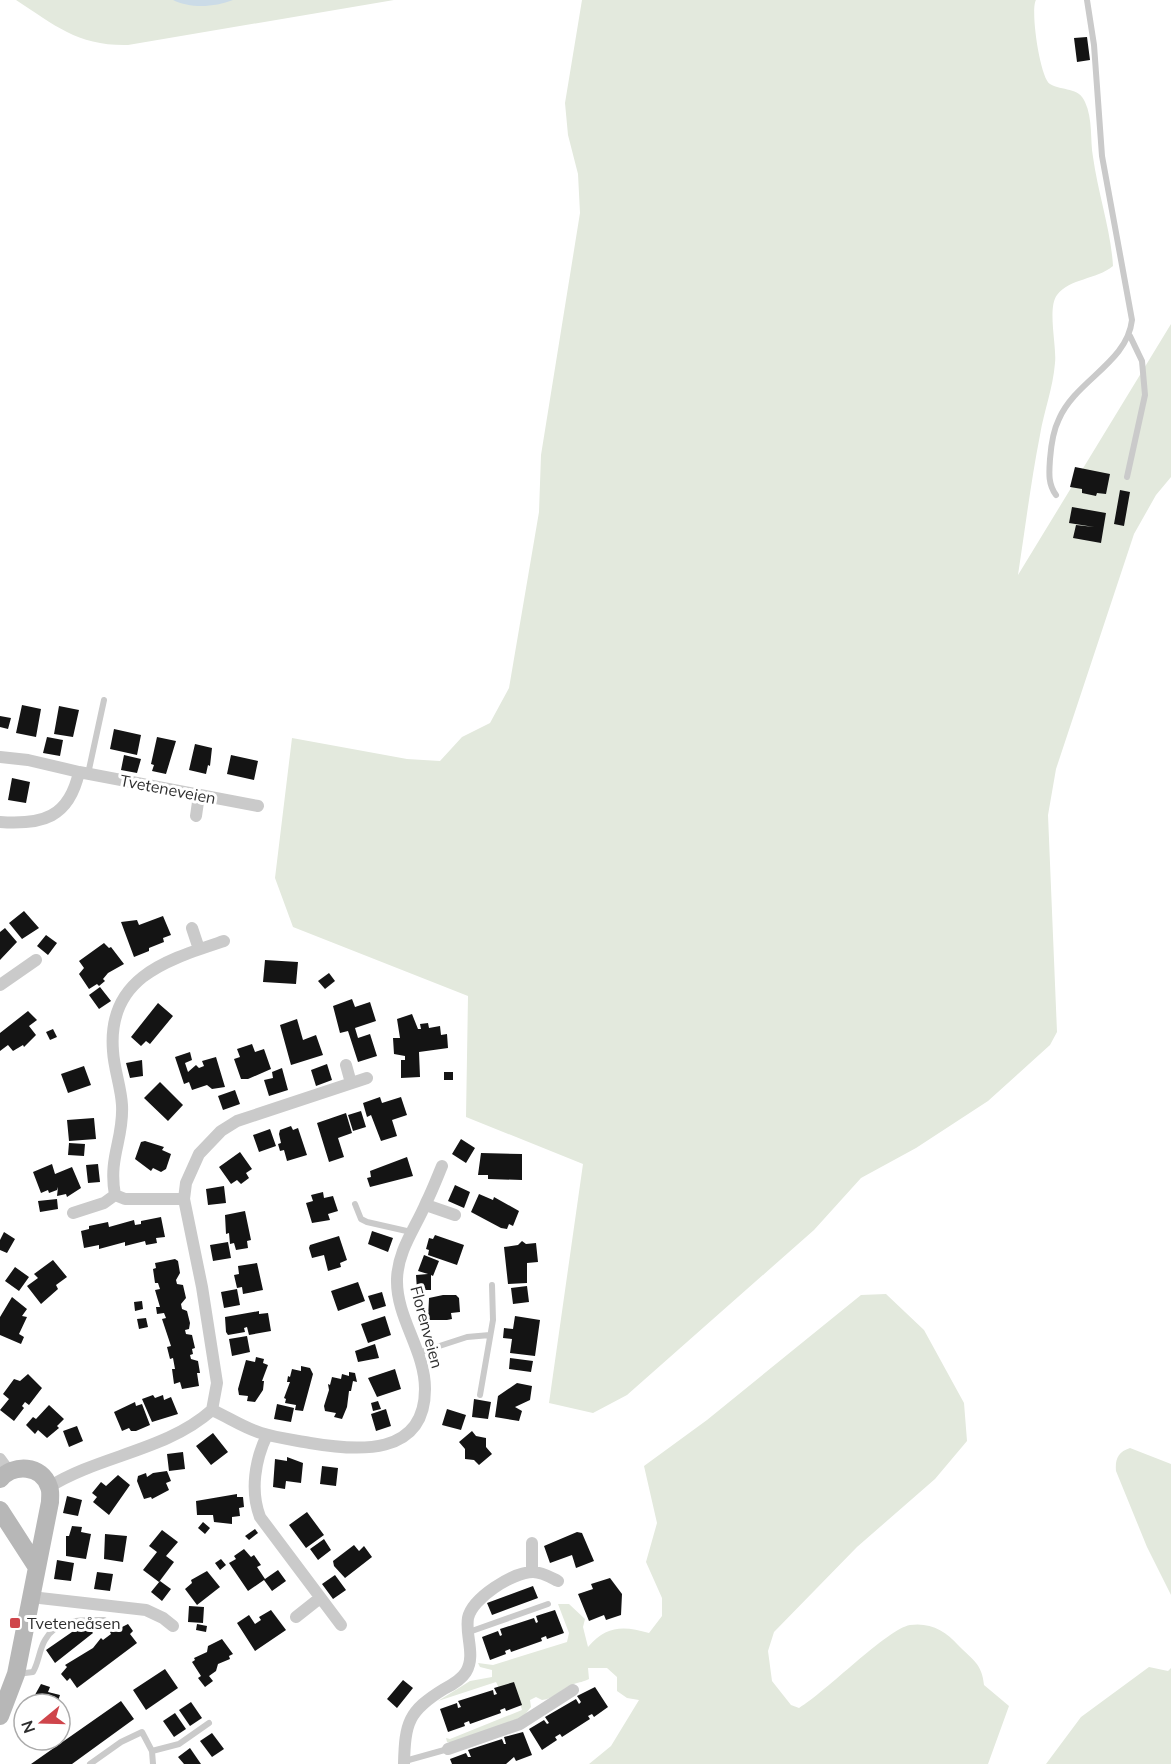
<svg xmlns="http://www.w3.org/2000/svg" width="1171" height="1764" viewBox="0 0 1171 1764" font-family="Mulish,sans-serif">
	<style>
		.green { fill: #e3e9dd }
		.water { fill: #cbdbe7 }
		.building { fill: #141414 }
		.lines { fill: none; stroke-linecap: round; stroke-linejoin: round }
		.lane { stroke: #cacaca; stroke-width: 6 }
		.street { stroke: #cacaca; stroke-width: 12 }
		.secondary { stroke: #b7b7b7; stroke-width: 18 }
		.poi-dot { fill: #cf454b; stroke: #fff; stroke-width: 2 }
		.labels { text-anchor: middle; stroke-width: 6; stroke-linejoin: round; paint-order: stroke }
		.street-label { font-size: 16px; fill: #2d2d2d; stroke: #fff }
		.poi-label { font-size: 16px; fill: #2d2d2d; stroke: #fff; text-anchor: start }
	</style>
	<rect width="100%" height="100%" fill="#fff"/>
	<!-- green -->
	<path class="green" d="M16,0H394L128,45C78,46 56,26 16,0Z
		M582,0H1036C1030,9 1040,78 1050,84C1062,91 1079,87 1085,102C1093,119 1090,140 1093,157C1098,193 1111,231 1113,266C1096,280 1070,278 1057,295C1047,308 1057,347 1055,363C1053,388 1044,411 1040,435C1031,481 1025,529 1018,575L1171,324V477L1156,495L1134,534L1056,769L1048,815L1057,1032L1050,1045L988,1101L916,1148L861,1178L814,1230L627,1395L593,1413L549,1403L583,1164L466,1117L468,996L293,927L275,878L292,738L407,759L440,761L462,737L490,723L509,688L539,512L541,455L580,213L578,174L568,135L565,103Z
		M886,1294L924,1330L964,1403L967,1441L935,1479L857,1547L774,1632L768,1651L772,1681L791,1705L799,1708C826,1692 887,1629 910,1625C930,1622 946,1631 958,1645C973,1660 982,1664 984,1685L1009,1706L988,1764H589L611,1746L639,1700L627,1698L617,1691V1677L607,1668H588L589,1679C583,1682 580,1682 574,1684C562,1688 554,1699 542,1700L536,1697L530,1700L531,1707L523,1717L452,1743L447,1742L446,1738L450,1739L522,1710L514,1682L499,1688L496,1682L438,1701L470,1681L492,1677V1670L480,1667L478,1663L493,1665L567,1642L569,1633L558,1604H569L585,1619L583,1627L588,1647C607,1625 624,1626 649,1633L662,1616V1598L646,1562L657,1523L644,1466L707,1420L861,1295Z
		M1130,1448L1171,1464V1595L1147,1547L1116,1471C1115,1459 1118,1452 1130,1448Z
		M1149,1667L1168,1671L1171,1668V1764H1046L1081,1717Z"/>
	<!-- water -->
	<path class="water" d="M173,0H233C215,7 191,9 173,0Z"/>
	<!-- building -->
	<path class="building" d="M1087,37L1090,60L1077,62L1074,38Z
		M1075,467L1110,474L1106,494L1097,493L1096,496L1082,493V489L1070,487Z
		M1120,490L1130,492L1124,526L1114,524Z
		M1072,507L1106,513L1101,543L1073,538L1076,525L1094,527L1069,523Z
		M22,705L41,709L36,737L16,733Z
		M59,706L79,710L73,737L54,734Z
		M0,716L11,718L8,729L0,727Z
		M114,729L141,735L137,755L110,749Z
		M47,737L63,740L60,756L43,753Z
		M157,737L176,741L166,774L152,771L154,765L151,764Z
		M195,744L212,748L210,766L208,765L206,774L189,770Z
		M124,755L141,759L137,773L121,770Z
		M231,755L258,761L254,780L227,774Z
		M12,778L30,782L26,803L8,800Z
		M24,911L39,928L22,939L9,923Z
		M163,916L171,935L163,938L164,942L149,948V951L134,957L121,922L137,920L139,925Z
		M5,928L17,942L0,960V932Z
		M46,935L57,943L48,955L37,946Z
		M104,943L109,948L111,947L124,964L108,973L103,979L105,981L99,986L97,984L89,989L79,974L84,968L79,961Z
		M265,960L298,962L296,984L263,982Z
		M329,973L335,981L325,989L318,981Z
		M100,987L111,1001L99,1009L89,995Z
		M352,999L355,1007L370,1002L376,1021L355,1028L358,1038L370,1034L377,1056L358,1062L348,1031L340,1033L333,1006Z
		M158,1003L173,1016L150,1044L146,1041L141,1046L131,1037Z
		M28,1011L37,1020L29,1026L36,1035L24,1047L23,1045L13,1051L8,1045L0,1051V1033Z
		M412,1014L418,1029H421L420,1024L428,1023L429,1028L440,1026L441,1035L447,1034L448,1048L419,1052L420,1077L401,1078V1060H405V1056L394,1054L393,1038H400L397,1019Z
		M297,1019L303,1040L316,1035L323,1055L291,1065L280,1025Z
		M53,1029L57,1037L50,1040L46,1032Z
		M252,1044L255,1052L264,1049L271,1069L248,1079H241L234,1059L240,1057L237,1049Z
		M190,1052L192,1060L185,1063L188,1072L196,1065L199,1068L204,1066L202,1061L216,1057L225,1087L212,1089L207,1085L192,1090L189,1082L184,1084L175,1057Z
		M142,1060L143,1076L130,1078L126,1063Z
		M327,1064L332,1080L316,1086L311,1070Z
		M84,1066L91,1085L68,1093L61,1074Z
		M282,1068L288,1090L269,1096L264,1080L273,1078L272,1072Z
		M444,1072H453V1080H444Z
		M160,1082L183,1105L168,1121L144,1098Z
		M235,1090L240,1104L223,1110L218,1096Z
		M380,1097L382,1103L401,1097L407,1115L392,1120L397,1136L381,1141L371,1115L367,1117L363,1103Z
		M361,1111L366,1127L353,1131L348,1115Z
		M346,1113L352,1133L338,1138L344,1157L329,1162L317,1123Z
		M94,1118L96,1139L69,1141L67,1120Z
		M291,1126L293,1130L298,1128L307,1155L287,1161L284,1150L280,1151L278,1144L281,1143L279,1134L280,1130Z
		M270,1129L276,1146L259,1152L253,1135Z
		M461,1139L475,1148L466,1163L452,1154Z
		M145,1141L164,1147L162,1150L171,1154L166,1169L161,1172L153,1168L151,1171L135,1159L141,1142Z
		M69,1143L85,1144L84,1156L68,1155Z
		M240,1152L252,1169L246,1173L249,1178L241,1184L237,1180L231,1184L219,1167Z
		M481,1153L522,1154V1180L488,1179V1175H478Z
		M407,1157L413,1176L370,1187L367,1178L371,1177L370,1171Z
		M52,1164L55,1174L72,1167L81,1188L67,1197L66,1194L57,1196L58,1187L57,1190L49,1193L48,1190L41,1193L33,1172Z
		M98,1164L100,1182L88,1183L86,1165Z
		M455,1185L470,1192L464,1208L448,1201Z
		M224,1186L226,1203L208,1205L206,1189Z
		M323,1192L324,1198L333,1196L338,1211L328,1214L330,1220L312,1223L306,1203L313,1201L311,1195Z
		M479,1194L493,1200L494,1197L519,1211L513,1226L509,1224L507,1229L501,1228L471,1212Z
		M57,1199L58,1209L40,1212L38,1201Z
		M245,1211L251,1240L247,1241L248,1248L236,1250L234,1243L230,1244L229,1233L226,1234L225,1215Z
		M161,1217L165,1237L156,1238L157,1243L146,1245L145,1241L125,1246V1242L99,1249V1245L84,1248L81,1231L89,1229V1226L108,1222L109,1227L134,1220L135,1225L141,1224V1221Z
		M372,1231L393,1238L388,1252L368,1244Z
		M4,1232L15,1239L7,1253L0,1250V1240Z
		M435,1235L464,1245L457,1265L428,1255L429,1250L426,1249L429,1238L433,1239Z
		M339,1236L347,1260L340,1263L341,1267L328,1271L324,1255L312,1258L309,1248L310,1245Z
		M522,1241L526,1244L536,1243L538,1262L527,1263V1283L508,1284L504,1247L518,1245Z
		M228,1242L231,1258L213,1261L210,1245Z
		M424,1255L439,1261L433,1276L431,1275V1290H417L416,1275L428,1274L418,1271Z
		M175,1259L178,1261L180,1273L176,1280L177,1284L183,1285L186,1298L181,1304L182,1309L187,1311L190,1323L189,1329L185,1330L186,1334L192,1335L195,1348L192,1349L193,1354L190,1355L191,1359L198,1361L200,1373H197L199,1386L182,1389L180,1382L174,1384L172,1369H175L173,1358L170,1359L167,1347L171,1346L162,1319L166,1318L164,1313L157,1314L156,1307H160L155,1290L160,1289L158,1283H155L153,1269L156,1268L155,1263Z
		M53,1260L67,1277L56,1285L58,1289L41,1304L27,1286L38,1278L34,1274Z
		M257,1263L263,1290L243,1294L242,1287L237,1288L234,1275L239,1274L238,1266Z
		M15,1267L29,1277L19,1291L5,1281Z
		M358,1282L365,1301L338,1311L331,1291Z
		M527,1286L529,1302L513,1304L511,1288Z
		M237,1289L240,1305L224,1308L221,1292Z
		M382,1292L386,1306L373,1310L368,1296Z
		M443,1295H456L459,1298L460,1312L451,1313L452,1319L447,1320H428L429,1298Z
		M12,1297L27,1309L22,1316L27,1317L19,1334L24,1337L21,1344L0,1335V1317Z
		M142,1301L143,1309L135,1311L134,1302Z
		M259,1311V1314L268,1313L271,1331L249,1335L247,1327L244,1328L245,1332L228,1335L226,1332L225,1317Z
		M385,1316L391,1335L368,1343L361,1324Z
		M515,1316L540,1320L535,1356L510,1353L512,1339L503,1338L504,1328L513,1329Z
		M146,1318L148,1327L139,1329L137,1319Z
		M247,1336L250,1352L232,1356L229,1339Z
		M375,1344L379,1358L358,1362L355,1351Z
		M256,1357L264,1359L263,1363L268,1365L262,1381H264L263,1390L255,1402L247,1401L248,1396L239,1395L238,1389L246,1360L255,1362Z
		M510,1358L533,1361L531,1372L509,1369Z
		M301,1366L310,1368L313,1374L303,1411L295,1410L296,1405L285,1403L286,1399L284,1398L290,1382H287L288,1376L290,1377L292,1369L301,1371Z
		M395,1369L401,1389L377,1397L368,1378Z
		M349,1372L355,1373L357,1382L353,1381L351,1391H349L347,1407L342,1419L334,1417L336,1413L325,1411L324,1406L329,1390L328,1384L330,1385L332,1377L341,1379L342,1374L349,1376Z
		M28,1374L42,1388L29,1405L25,1402L22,1406L24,1408L14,1421L0,1410L9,1399L3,1394L14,1379L20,1381Z
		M517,1383L532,1386L530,1400L515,1407L522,1411L519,1421L495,1417L498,1396Z
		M153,1395L155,1398L163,1395L164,1400L171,1397L178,1414L152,1422L142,1399Z
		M474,1399L491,1402L488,1419L472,1417Z
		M378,1401L381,1409L373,1411L371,1403Z
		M135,1402L136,1406L142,1404L150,1425L136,1431H131L129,1428L122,1431L114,1412Z
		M277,1404L294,1408L291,1422L274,1419Z
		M49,1405L64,1419L57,1426L59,1428L47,1438L38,1430L35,1434L26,1425L33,1417L36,1419Z
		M386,1409L391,1426L376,1431L371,1414Z
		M447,1409L466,1415L461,1430L442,1425Z
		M77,1426L83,1441L69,1447L63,1431Z
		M472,1431L476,1436L486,1438V1447L492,1454L479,1465L474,1460L465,1459V1449L459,1442Z
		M213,1433L228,1452L211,1465L196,1446Z
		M183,1452L185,1469L169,1471L167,1454Z
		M287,1457L303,1463L301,1483L286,1481L285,1489L273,1487L275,1459L287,1461Z
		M322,1466L338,1468L336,1486L320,1484Z
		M167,1471L171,1481L166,1483L169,1490L152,1499L151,1497L144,1499L137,1481L138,1476L146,1473L147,1477L153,1473Z
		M118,1475L130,1485L109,1515L93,1502L97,1497L92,1493L101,1482L106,1486Z
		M237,1494V1497H243L244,1507L239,1508L240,1516L232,1517V1524L214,1522L213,1515H197L196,1501Z
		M67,1496L82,1500L78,1516L63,1513Z
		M307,1512L324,1535L306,1548L289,1525Z
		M203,1522L210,1528L205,1534L198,1528Z
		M72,1526L82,1527L81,1532L91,1534L86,1559L66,1556V1536H69Z
		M255,1529L258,1533L249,1540L245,1536Z
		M162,1530L178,1542L166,1556L174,1562L159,1582L143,1570L157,1552L149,1546Z
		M577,1532L582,1533L594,1561L576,1568L572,1555L550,1563L544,1546Z
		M105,1534L127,1536L123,1562L104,1559Z
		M324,1539L331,1550L318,1560L310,1549Z
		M354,1545L359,1551L364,1546L372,1557L345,1578L334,1566L333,1561Z
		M244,1549L251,1557L254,1555L261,1565L257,1567L265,1579L278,1570L286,1581L272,1591L264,1580L248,1591L229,1563L236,1559L234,1556Z
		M221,1559L226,1565L220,1570L215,1563Z
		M57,1560L74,1563L71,1581L54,1579Z
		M207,1571L220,1587L197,1605L185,1589L192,1583L191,1580Z
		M97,1572L113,1574L110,1591L94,1589Z
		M335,1575L346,1590L333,1599L322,1584Z
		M610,1578L622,1594L621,1615L606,1620L604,1615L589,1621L578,1594L593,1589L591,1584Z
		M160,1581L171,1589L162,1601L151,1592Z
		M533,1586L538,1598L492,1615L487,1603Z
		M189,1606L204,1607L203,1623L188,1622Z
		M271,1610L286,1630L255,1651L237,1623L249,1615L255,1624L261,1620L259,1617Z
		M555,1610L564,1633L547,1639L546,1636L541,1638L542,1641L511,1652L510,1649L505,1651L506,1654L490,1660L482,1637L498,1631L500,1636L502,1635L500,1629L534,1618L536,1623L538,1622L536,1616Z
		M85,1623L93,1633L55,1663L46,1650Z
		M128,1624L133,1631L130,1634L137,1643L77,1688L70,1678L67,1681L61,1674L67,1667L65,1665L93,1648L101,1638L103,1640L111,1634L110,1632L116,1627L118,1629Z
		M197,1624L207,1626L206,1632L196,1630Z
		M222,1639L233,1654L229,1656L230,1659L218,1664L216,1671L209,1676L213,1681L205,1687L198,1678L201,1676L192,1662L195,1660L194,1658L207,1652L208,1646Z
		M165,1669L178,1688L146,1710L133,1690Z
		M403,1680L413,1688L397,1708L387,1699Z
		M514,1682L522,1705L506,1711L505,1708L500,1710L501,1713L470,1724L469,1721L464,1723L465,1726L448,1732L440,1709L457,1703L458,1708L461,1707L458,1701L493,1690L494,1695L497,1694L494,1688Z
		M41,1684L50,1687L48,1692L60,1695L57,1704L31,1702Z
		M595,1687L608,1707L594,1717L592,1714L588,1716L590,1719L562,1737L560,1734L555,1737L557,1740L542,1750L529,1729L544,1720L547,1724L549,1723L545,1717L576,1699L579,1704L581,1702L577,1696Z
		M121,1701L134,1719L72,1764H31Z
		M191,1702L202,1718L190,1726L179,1710Z
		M175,1713L186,1729L174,1737L163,1721Z
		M523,1732L532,1755L516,1761L514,1757L506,1764H452L450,1759L466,1753L468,1757H471L468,1750L502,1739L504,1744H506L504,1737Z
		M212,1733L224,1749L212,1757L200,1741Z
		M190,1748L201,1764H184L178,1757Z"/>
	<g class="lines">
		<!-- lane -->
		<path class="lane" d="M1127,477L1145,395L1142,361L1130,336
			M1056,495C1048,484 1049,473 1050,459C1051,446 1053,431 1059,419C1076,380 1127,363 1132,320L1102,156L1094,45L1087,0
			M88,774L104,700
			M355,1204L361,1219L367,1222L411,1232
			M418,1353L467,1337L490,1335
			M480,1395L493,1320L492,1285
			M469,1632L548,1604
			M17,1674L33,1672C39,1662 39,1650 45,1640C57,1618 83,1620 104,1620
			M152,1751L179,1744L209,1723
			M405,1761L448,1749
			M90,1764L121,1742L142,1732L152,1751L153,1764"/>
		<!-- street -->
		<path class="street" d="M0,757L28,760L79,772L258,806
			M196,816L199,795
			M0,822C42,825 69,818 79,772
			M192,928L199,949
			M0,985L36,960
			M346,1065L351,1083
			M115,1195C108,1157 124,1139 122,1105C121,1087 114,1069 113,1051C107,977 167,960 224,941
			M115,1195L125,1199H184
			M426,1205L455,1215
			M73,1213L104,1203L115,1195
			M212,1410C228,1417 244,1428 261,1433C277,1438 294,1440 310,1443C357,1451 425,1457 425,1389C425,1350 396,1318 397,1279C398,1250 415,1229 426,1203C432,1191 437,1178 442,1166
			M267,1435C255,1460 250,1491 260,1517L341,1625
			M0,1459L8,1470
			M49,1487C100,1455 166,1451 212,1410L217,1383L202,1287L184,1199L186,1183L199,1154L221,1131L237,1121L367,1078
			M532,1572V1543
			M31,1597L146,1610L163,1618L173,1626
			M296,1617L320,1598
			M448,1749L520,1724L573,1690
			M404,1764C405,1723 408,1711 444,1689C452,1685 461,1680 466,1672C476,1655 465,1636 468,1618C472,1598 513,1572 533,1572C542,1572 550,1577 558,1581"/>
		<!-- secondary -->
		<path class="secondary" d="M0,1479C13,1464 42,1464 49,1487C51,1491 50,1497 50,1502L16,1674L0,1716
			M0,1510L36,1566"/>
	</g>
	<!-- markers -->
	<rect class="poi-dot" x="9" y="1617" width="12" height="12" rx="3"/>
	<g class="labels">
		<!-- street labels -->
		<g class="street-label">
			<text transform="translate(168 789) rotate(11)" y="6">Tveteneveien</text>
			<text transform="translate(427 1327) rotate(75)" y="6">Florenveien</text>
		</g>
		<!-- poi labels -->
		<g class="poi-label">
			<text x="27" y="1629">Tveteneåsen</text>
		</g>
	</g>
	<!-- north arrow -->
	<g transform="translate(42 1722) rotate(251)"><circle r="28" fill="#ffffff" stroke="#ababab" stroke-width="1.5"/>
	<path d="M0-4.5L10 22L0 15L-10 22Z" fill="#cf454b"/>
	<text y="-9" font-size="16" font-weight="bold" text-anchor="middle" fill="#2d2d2d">N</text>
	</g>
</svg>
